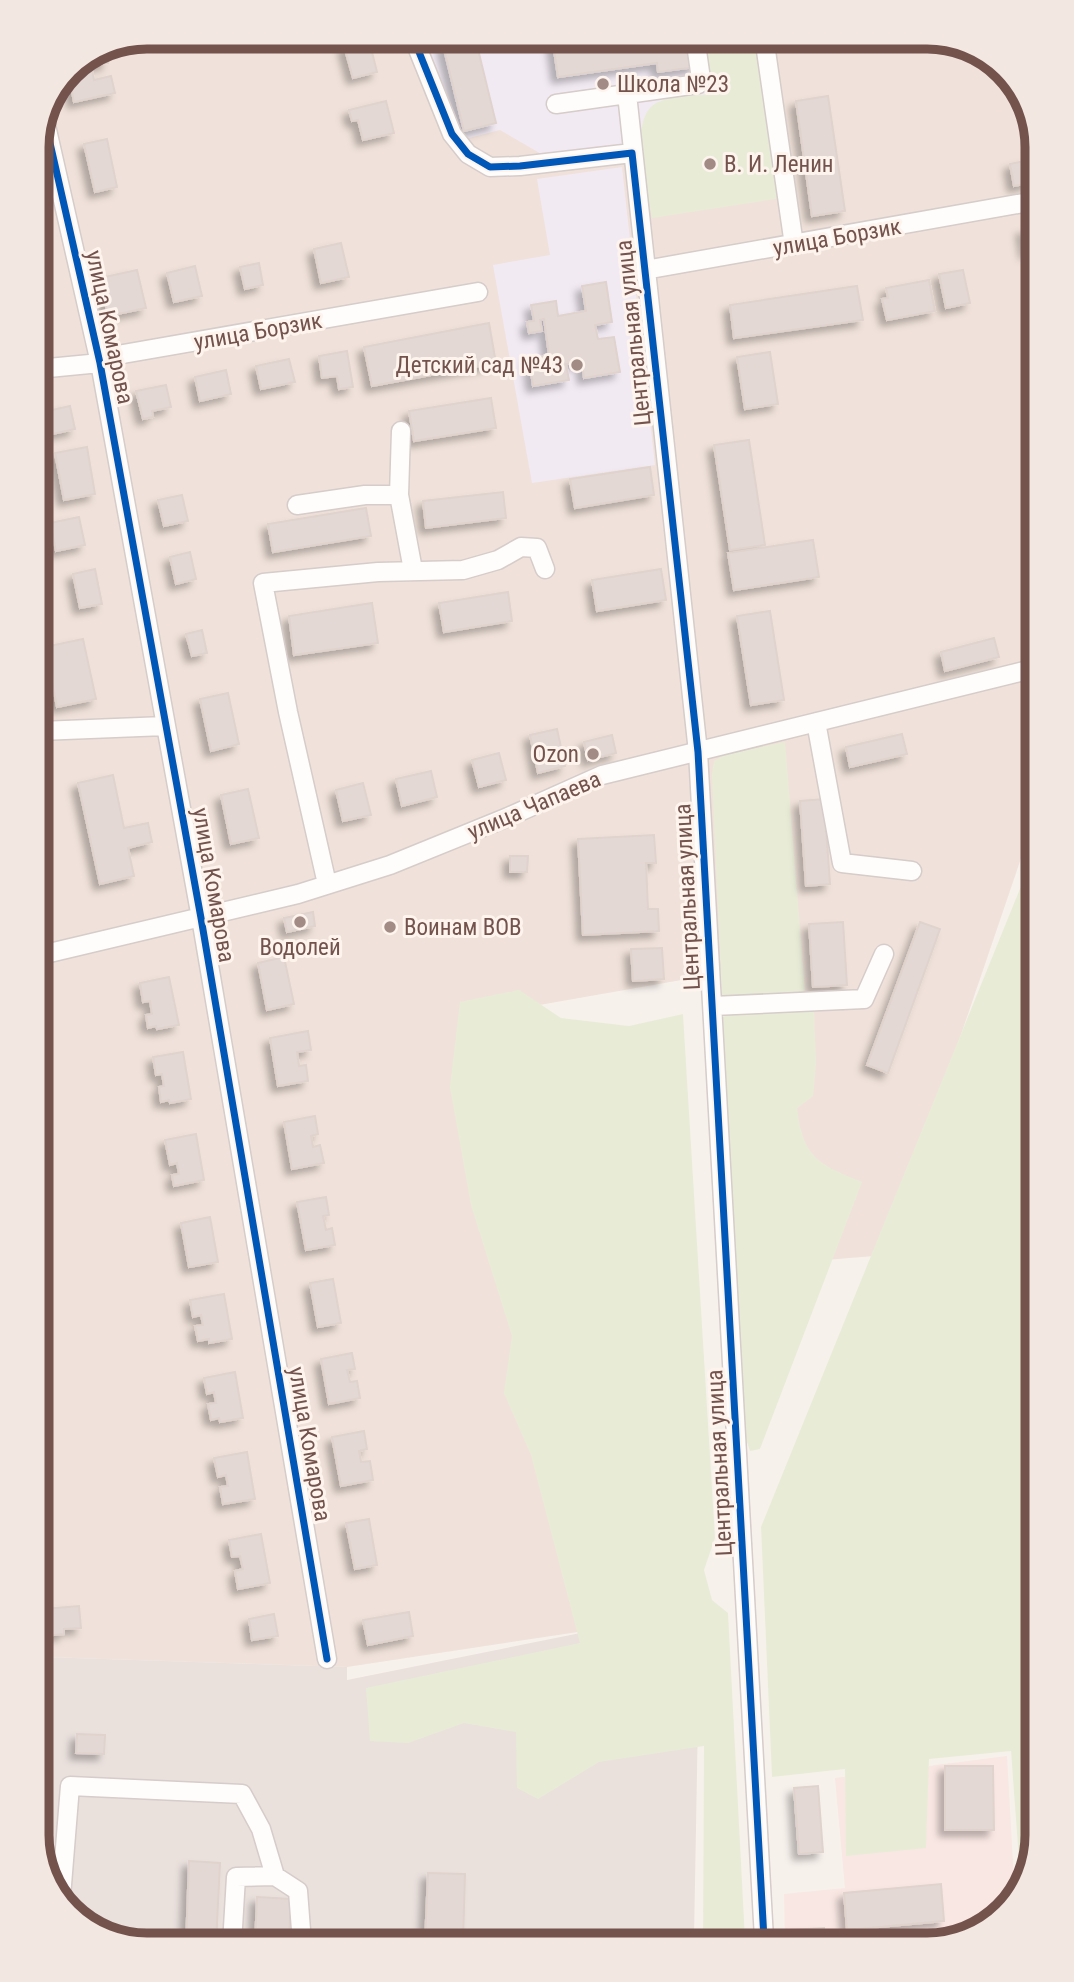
<svg xmlns="http://www.w3.org/2000/svg" width="1074" height="1982" viewBox="0 0 1074 1982" font-family="'Roboto Condensed',sans-serif">
	<style>
		.residential { fill: #f0e2da }
		.commercial { fill: #f9e7e3 }
		.industrial { fill: #eae1dd }
		.education { fill: #f2eaf3 }
		.green { fill: #e8ecd7 }
		.building { fill: #e3d8d4; stroke: #e0d3ce; stroke-width: 2; filter: url(#shadow) }
		.lines { fill: none; stroke-linecap: round; stroke-linejoin: round }
		.minor-casing { stroke: #d6ccc9; stroke-width: 21 }
		.minor { stroke: #fefdfc; stroke-width: 18 }
		.cycleway-casing { stroke: #fef4ee; stroke-width: 11 }
		.cycleway { stroke: #0057b8; stroke-width: 7 }
		.poi-dot { fill: #a28a85; stroke: #fef4ee; stroke-width: 2.5 }
		.labels { text-anchor: middle; stroke-width: 6; stroke-linejoin: round; paint-order: stroke }
		.poi-label { font-size: 23px; fill: #74534d; stroke: #fef4ee; text-anchor: start }
		.street-label { font-size: 23px; fill: #74534d; stroke: #fef4ee }
		.rim { fill: none; stroke: #74534d; stroke-width: 9 }
	</style>
	<defs>
		<filter id="shadow"><feDropShadow dx="-6" dy="6" stdDeviation="3.5" flood-color="#0004"/></filter>
	</defs>
	<rect width="100%" height="100%" fill="#f7f1ec"/>
	<!-- residential -->
	<path class="residential" d="M147,37H935L989,55L1029,104L1032,826L886,1255L789,1263L773,964L477,1016L578,1632L347,1667L44,1657L37,140L69,69Z"/>
	<!-- commercial -->
	<path class="commercial" d="M1007,1756L1015,1899L970,1937L785,1939L784,1894L845,1888L835,1778Z"/>
	<!-- industrial -->
	<path class="industrial" d="M700,1609L694,1939L140,1945L85,1927L45,1878L44,1657L347,1667V1680Z"/>
	<!-- education -->
	<path class="education" d="M456,37H759L772,123L543,155L500,130L461,140L426,45Z
		M622,167L655,465L532,483L493,265L550,255L537,179Z"/>
	<!-- green -->
	<path class="green" d="M702,37H758L781,198L652,218C648,190 627,119 656,103C672,95 693,96 710,94Z
		M785,742L805,991L722,997L712,775L714,761L724,755Z
		M1032,859L1037,1836L1021,1888L1011,1751L929,1759L926,1848L846,1856L845,1769L772,1777L761,1527Z
		M519,990L561,1018L629,1026L683,1014L715,1538L704,1570L712,1600L728,1613L745,1939H703L704,1746L599,1762L538,1799L517,1788L516,1732L464,1723L408,1743L370,1741L366,1688L580,1643L531,1455L504,1393L512,1336L471,1205L450,1087L460,1002Z
		M814,1008L816,1064L813,1096L797,1108C803,1158 818,1164 862,1182L760,1449L750,1451L744,1433L743,1412L723,1017L731,1011Z"/>
	<!-- building -->
	<path class="building" d="M475,37L496,123L464,131L443,45Z
		M552,37H691L696,67L658,72L657,63L558,77Z
		M369,40L377,72L353,78L344,46Z
		M106,53L108,63L91,66L94,80L111,76L115,93L74,102L68,72L69,69Z
		M828,96L845,211L812,216L796,101Z
		M386,101L394,133L363,140L358,120L352,121L349,110Z
		M107,139L117,187L95,192L84,144Z
		M1029,160V183L1014,186L1010,164Z
		M1029,228V252L1026,253L1022,229Z
		M341,243L349,277L321,283L314,249Z
		M259,263L263,285L245,289L240,267Z
		M195,266L202,296L174,302L167,273Z
		M137,270L146,308L108,316L100,278Z
		M963,270L970,303L946,308L939,274Z
		M929,280L935,311L887,320L882,299L888,298L886,288Z
		M606,282L612,322L595,325L598,339L614,337L620,372L584,378L582,362L566,364L569,380L533,386L529,358L549,355L544,319L540,320L542,331L529,333L527,322L534,321L531,305L556,301L558,316L586,311L582,286Z
		M857,286L863,320L734,338L730,305Z
		M489,323L496,363L372,386L364,347Z
		M347,351L353,387L339,389L337,376L322,378L319,356Z
		M770,352L778,404L745,409L737,357Z
		M289,359L295,382L261,389L256,366Z
		M226,370L231,394L200,401L195,377Z
		M166,385L171,407L152,411L153,417L143,419L136,391Z
		M491,398L496,428L414,441L409,411Z
		M70,406L75,429L39,437L38,413Z
		M749,440L765,545L730,550L714,445Z
		M87,447L95,494L64,500L55,453Z
		M650,467L654,495L575,508L570,479Z
		M503,492L506,518L426,528L423,501Z
		M182,495L188,521L164,526L158,500Z
		M366,508L371,536L273,552L268,524Z
		M79,517L85,545L56,551L50,523Z
		M813,540L819,577L734,590L728,553Z
		M190,552L196,579L176,584L170,557Z
		M95,569L102,604L80,608L73,574Z
		M661,569L666,600L597,611L592,580Z
		M508,592L512,621L444,632L439,603Z
		M372,603L378,643L294,655L289,616Z
		M770,611L784,700L751,705L737,616Z
		M202,630L207,653L192,656L186,634Z
		M994,638L999,657L945,671L941,652Z
		M83,639L96,699L57,707L45,647Z
		M228,693L239,744L211,751L200,699Z
		M557,729L565,766L538,773L530,735Z
		M902,734L907,754L850,767L846,747Z
		M612,735L616,753L588,760L584,742Z
		M499,753L506,780L479,787L472,760Z
		M431,771L437,797L402,806L396,779Z
		M113,775L124,828L148,823L152,842L128,848L134,876L100,884L78,783Z
		M363,783L371,815L343,821L336,790Z
		M248,789L259,838L231,844L221,795Z
		M824,799L830,884L806,886L800,801Z
		M654,835L656,863H646L648,909H658L659,931L583,935L578,839Z
		M510,856H528L527,872H510Z
		M313,912L315,926L287,932L284,918Z
		M843,922L847,985L813,987L809,924Z
		M920,922L940,929L888,1073L867,1065Z
		M662,948L664,979L633,981L631,949Z
		M284,957L294,1004L267,1010L258,963Z
		M169,977L179,1025L157,1029L156,1026L148,1028L146,1015L152,1014L150,1001L143,1002L140,983Z
		M308,1031L311,1050L297,1052L299,1066L306,1065L308,1081L278,1086L270,1038Z
		M183,1052L191,1099L170,1103L169,1100L161,1102L159,1087L164,1086L162,1074L156,1075L153,1057Z
		M315,1116L318,1134L311,1136L313,1147L320,1145L324,1163L292,1169L284,1122Z
		M196,1134L204,1180L174,1186L172,1175L179,1174L177,1163L170,1165L165,1140Z
		M326,1197L329,1215L323,1216L326,1230L332,1228L335,1245L306,1250L297,1202Z
		M210,1217L218,1262L189,1267L181,1223Z
		M333,1279L341,1323L318,1327L310,1283Z
		M224,1294L232,1339L209,1343V1339L198,1341L195,1326L203,1325L201,1315L193,1317L190,1300Z
		M352,1353L355,1369L347,1370L350,1382L357,1381L360,1398L329,1404L321,1359Z
		M235,1372L243,1418L220,1422L219,1418L211,1420L208,1404L216,1403L214,1392L207,1394L204,1378Z
		M364,1431L367,1449L359,1451L361,1462L370,1461L373,1480L341,1486L332,1437Z
		M247,1452L255,1499L223,1504L220,1487L228,1486L226,1475L218,1477L214,1458Z
		M369,1519L377,1565L355,1569L346,1523Z
		M261,1534L270,1583L238,1589L235,1571L243,1569L240,1556L232,1557L229,1540Z
		M79,1606L81,1628L64,1629V1634L44,1636V1609Z
		M409,1612L413,1636L368,1645L363,1620Z
		M274,1614L278,1636L252,1640L249,1619Z
		M77,1734L105,1735L104,1754L76,1753Z
		M945,1766H993L994,1830H945Z
		M818,1786L823,1852L799,1854L794,1788Z
		M189,1861L220,1863L216,1944L186,1945Z
		M428,1873L465,1874L463,1942H425Z
		M941,1884L944,1921L847,1930L844,1893Z
		M257,1897L291,1899L289,1944H255Z
		M824,1928V1938L790,1939L789,1930Z"/>
	<g class="lines">
		<defs>
			<path id="minor" d="M413,37L452,134L468,154L490,167L520,166L632,153
				M764,37L794,245
				M627,94L698,752L764,1939
				M556,104L698,84L701,79L695,37
				M45,121L100,363L201,918L327,1659
				M645,270L1029,202
				M38,369L100,363L123,354L478,292
				M401,431L399,495L413,570
				M297,505L365,495H399
				M816,722L842,863L912,871
				M40,731L165,726
				M327,884L288,712L263,583L378,572L463,570L498,560L521,547L537,548L545,569
				M41,955L298,894L390,865L508,817L602,775L1032,669
				M713,1006L864,999L884,954
				M61,1897L70,1786L242,1794L261,1829L275,1876L298,1891L302,1943
				M232,1944L236,1877L275,1876"/>
		</defs>
		<!-- minor casing -->
		<use href="#minor" class="minor-casing"/>
		<!-- minor -->
		<use href="#minor" class="minor"/>
		<defs>
			<path id="cycleway" d="M413,37L452,134L468,154L490,167L520,166L632,153L698,752L764,1939
				M45,121L100,363L201,918L327,1659"/>
		</defs>
		<!-- cycleway casing -->
		<use href="#cycleway" class="cycleway-casing"/>
		<!-- cycleway -->
		<use href="#cycleway" class="cycleway"/>
	</g>
	<!-- markers -->
	<g class="poi-dot">
		<circle cx="603" cy="84" r="7"/>
		<circle cx="710" cy="164" r="7"/>
		<circle cx="577" cy="365" r="7"/>
		<circle cx="593" cy="754" r="7"/>
		<circle cx="300" cy="922" r="7"/>
		<circle cx="390" cy="927" r="7"/>
	</g>
	<g class="labels">
		<!-- poi labels -->
		<g class="poi-label">
			<text x="617" y="92">Школа №23</text>
			<text x="724" y="172">В. И. Ленин</text>
			<text x="563" y="373" text-anchor="end">Детский сад №43</text>
			<text x="579" y="762" text-anchor="end">Ozon</text>
			<text x="404" y="935">Воинам ВОВ</text>
			<text x="300" y="955" text-anchor="middle">Водолей</text>
		</g>
		<!-- street labels -->
		<g class="street-label">
			<text transform="translate(837 237) rotate(-10)" y="8">улица Борзик</text>
			<text transform="translate(110 327) rotate(78)" y="8">улица Комарова</text>
			<text transform="translate(258 331) rotate(-10)" y="8">улица Борзик</text>
			<text transform="translate(633 333) rotate(-96)" y="8">Центральная улица</text>
			<text transform="translate(534 805) rotate(-23)" y="8">улица Чапаева</text>
			<text transform="translate(214 885) rotate(80)" y="8">улица Комарова</text>
			<text transform="translate(687 897) rotate(-93)" y="8">Центральная улица</text>
			<text transform="translate(310 1444) rotate(80)" y="8">улица Комарова</text>
			<text transform="translate(719 1463) rotate(-93)" y="8">Центральная улица</text>
		</g>
	</g>
	<!-- crop -->
	<path d="M0 0H1074V1982H0ZM147 49H927A98 98 0 0 1 1025 147V1835A98 98 0 0 1 927 1933H147A98 98 0 0 1 49 1835V147A98 98 0 0 1 147 49Z" fill="#f3e7e1" fill-rule="evenodd"/>
	<path class="rim" d="M147 49H927A98 98 0 0 1 1025 147V1835A98 98 0 0 1 927 1933H147A98 98 0 0 1 49 1835V147A98 98 0 0 1 147 49Z"/>
</svg>
